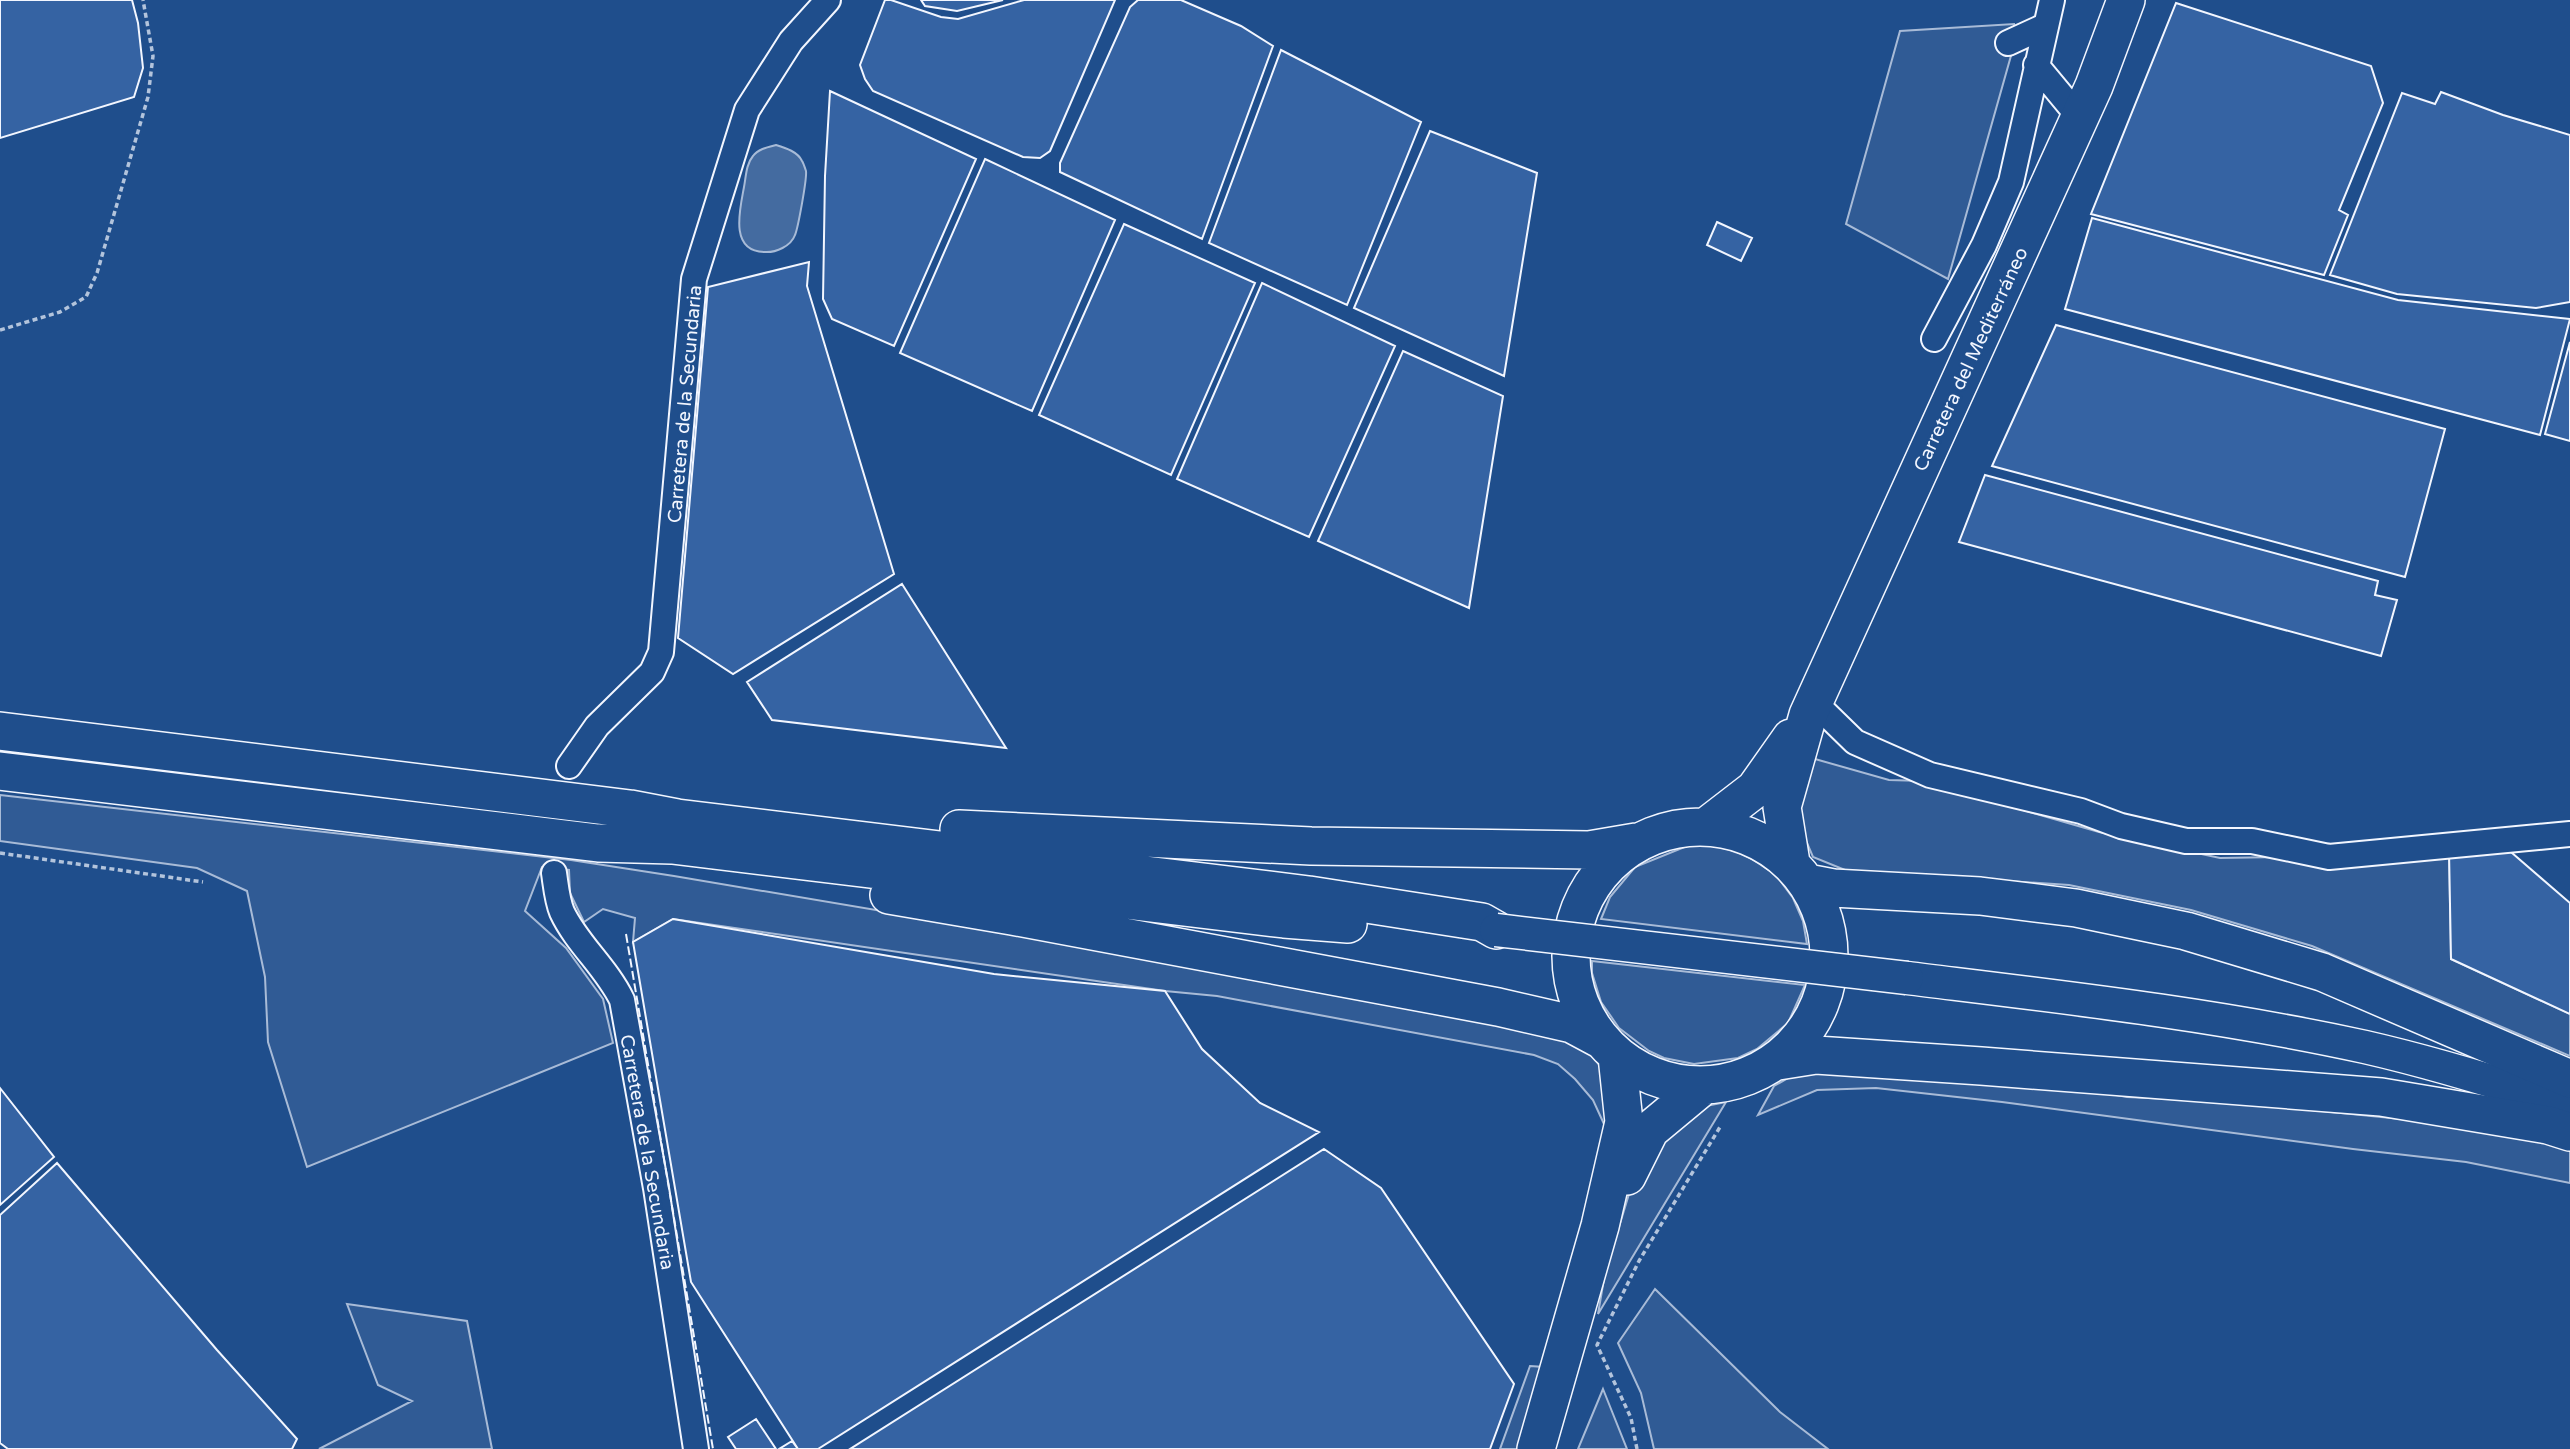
<svg xmlns="http://www.w3.org/2000/svg" width="2570" height="1449" viewBox="0 0 2570 1449" font-family="'Varela Round',sans-serif">
	<style>
		.built { fill: #305b95; stroke: #a8bbd7; stroke-width: 2 }
		.water { fill: #446ba0; stroke: #a8bbd7; stroke-width: 2 }
		.building { fill: #3563a3; stroke: #f2f6ff; stroke-width: 2 }
		.lines { fill: none; stroke-linecap: round; stroke-linejoin: round }
		.minor-casing { stroke: #f2f6ff; stroke-width: 28 }
		.major-casing { stroke: #f2f6ff; stroke-width: 35 }
		.highway-casing { stroke: #f2f6ff; stroke-width: 40 }
		.path { stroke: #b3c4dc; stroke-width: 3.5; stroke-dasharray: 5 3.5; stroke-linecap: butt }
		.minor { stroke: #1f4e8c; stroke-width: 24 }
		.major { stroke: #1f4e8c; stroke-width: 32 }
		.highway { stroke: #1f4e8c; stroke-width: 37 }
		.major-bridge-casing { stroke: #f2f6ff; stroke-width: 35; stroke-linecap: butt }
		.major-bridge { stroke: #1f4e8c; stroke-width: 32 }
		.fence { stroke: #f2f6ff; stroke-width: 2; stroke-dasharray: 9 3.5; stroke-linecap: butt }
		.labels { text-anchor: middle; stroke-width: 5; stroke-linejoin: round; paint-order: stroke }
		.street-label { font-size: 19px; fill: #f2f6ff; stroke: #1f4e8c }
	</style>
	<rect width="100%" height="100%" fill="#1f4e8c"/>
	<!-- built -->
	<path class="built" d="M2014,24V45L1948,279L1846,224L1900,31Z
		M1815,759L1889,780L1923,781L2099,832L2220,858L2280,857L2325,869L2449,850L2451,959L2570,1014V1056L2312,946L2191,910L2069,885L1845,870L1813,857L1798,822L1799,791Z
		M0,795L571,860L674,876L1089,946L1526,1031L1574,1042L1587,1050L1601,1067L1614,1115L1604,1124L1593,1100L1575,1079L1558,1064L1534,1055L1217,996L1165,991L673,919L633,942L635,918L603,909L584,922L570,893L569,870L542,867L525,911L566,948L603,999L613,1043L307,1167L268,1042L265,977L247,891L197,868L0,841Z
		M1710,845L1735,851L1752,859L1776,875L1793,898L1803,921L1807,944L1601,919L1610,897L1635,867L1687,846Z
		M1592,961L1805,985L1788,1023L1757,1049L1738,1058L1694,1064L1664,1058L1649,1051L1619,1028L1601,1002L1592,973Z
		M1797,1073L2045,1082L2127,1097L2231,1102L2401,1119L2570,1147V1183L2466,1162L2353,1149L2002,1102L1876,1088L1817,1090L1758,1115L1774,1086Z
		M1726,1102L1598,1314L1605,1273L1629,1194L1646,1157L1706,1106Z
		M1655,1289L1780,1412L1828,1449H1654L1641,1393L1618,1343Z
		M347,1304L467,1321L492,1449H319L412,1401L378,1385Z
		M1530,1366L1544,1367L1517,1449H1500Z
		M1603,1389L1627,1449H1578Z"/>
	<!-- water -->
	<path class="water" d="M776,145C786,148 798,152 802,161C803,162 806,171 806,171C807,179 798,228 795,235C791,246 776,253 764,252C729,251 740,209 744,187C746,177 746,164 753,156C758,149 768,147 776,145Z"/>
	<!-- building -->
	<path class="building" d="M0,0H132L138,23L143,68L134,97L0,138Z
		M885,0H891L941,17L958,19L1024,0H1115L1050,151L1040,158L1023,157L873,91L865,79L860,65Z
		M921,0H1003L957,11L925,6Z
		M1138,0H1181L1241,26L1273,46L1202,239L1060,172V163L1130,7Z
		M2176,3L2371,66L2383,103L2339,210L2348,215L2324,275L2091,214Z
		M1281,50L1421,122L1347,305L1209,243Z
		M830,91L976,159L894,346L832,319L823,299L825,176Z
		M2441,92L2503,115L2570,135V302L2536,308L2397,294L2330,275L2402,93L2435,104Z
		M1430,131L1537,173L1504,376L1354,308Z
		M985,159L1115,220L1032,411L900,353Z
		M2092,218L2398,300L2570,319L2540,435L2065,309Z
		M1717,222L1752,238L1741,261L1707,245Z
		M1124,224L1255,283L1171,475L1039,415Z
		M809,262L807,286L894,574L733,674L678,638L708,287Z
		M1262,283L1395,346L1309,537L1177,479Z
		M2056,325L2445,429L2405,577L1992,466Z
		M2570,342V441L2545,434Z
		M1403,351L1503,396L1469,608L1318,541Z
		M1985,475L2378,581L2375,595L2397,600L2381,656L1959,542Z
		M902,584L1006,748L772,720L747,682Z
		M2504,846L2570,903V1014L2451,959L2449,850Z
		M673,919L994,974L1165,991L1202,1049L1260,1103L1319,1132L818,1449H798L691,1282L633,942Z
		M0,1088L54,1157L0,1205Z
		M1324,1149L1381,1188L1514,1384L1490,1449H850Z
		M57,1163L217,1350L297,1439L292,1449H8L0,1443V1215Z
		M756,1419L776,1449H736L728,1437Z
		M792,1441L798,1449H779Z"/>
	<g class="lines">
		<defs>
			<path id="minor" d="M2008,43L2045,26
				M2036,65L2080,118
				M1934,339L1984,245L2011,182L2052,0
				M1814,702L1855,742L1930,775L2081,811L2121,826L2186,841H2252L2329,857L2570,834
				M569,766L597,726L652,672L661,652L694,279L747,110L791,41L828,0
				M554,873C556,886 557,900 562,912C577,944 606,967 622,1000L656,1188L696,1449"/>
			<path id="major" d="M1907,978C2061,997 2214,1014 2365,1047C2435,1063 2503,1084 2570,1106"/>
			<path id="highway" d="M0,731L630,809L677,818L1309,895L1482,922L1496,930
				M0,771L598,843L672,845L1284,919L1348,924
				M1707,826L1755,789L1791,738
				M1571 956a129 129 0 1 1 258 0a129 129 0 1 1-258 0Z
				M959,829L1311,846L1589,850L1636,842
				M1791,863L1782,807L1808,715L2094,86L2126,0
				M1807,883L1833,888L1980,896L2076,908L2186,931L2322,972L2570,1079
				M889,895L1012,916L1498,1007L1572,1024L1600,1039
				M1778,1061L1816,1055L1981,1066L2381,1097L2548,1125L2570,1132
				M1627,1176L1650,1130L1703,1086
				M1536,1449L1600,1226L1624,1122L1617,1056"/>
		</defs>
		<!-- minor casing -->
		<use href="#minor" class="minor-casing"/>
		<!-- major casing -->
		<use href="#major" class="major-casing"/>
		<!-- highway casing -->
		<use href="#highway" class="highway-casing"/>
		<!-- path -->
		<path class="path" d="M0,330L60,312L86,297L97,273L148,97L153,56L143,0
			M0,853L203,882
			M1637,1449L1631,1418L1597,1345L1639,1261L1720,1127"/>
		<!-- minor -->
		<use href="#minor" class="minor"/>
		<!-- major -->
		<use href="#major" class="major"/>
		<!-- highway -->
		<use href="#highway" class="highway"/>
		<defs>
			<path id="major-bridge" d="M1496,930L1907,978"/>
		</defs>
		<!-- major-bridge casing -->
		<use href="#major-bridge" class="major-bridge-casing"/>
		<!-- major-bridge -->
		<use href="#major-bridge" class="major-bridge"/>
		<!-- fence -->
		<path class="fence" d="M626,934L713,1449"/>
	</g>
	<g class="labels">
		<!-- street labels -->
		<g class="street-label">
			<text transform="translate(1970 359) rotate(-65)" y="7">Carretera del Mediterráneo</text>
			<text transform="translate(684 404) rotate(-85)" y="7">Carretera de la Secundaria</text>
			<text transform="translate(648 1152) rotate(80)" y="7">Carretera de la Secundaria</text>
		</g>
	</g>
</svg>
